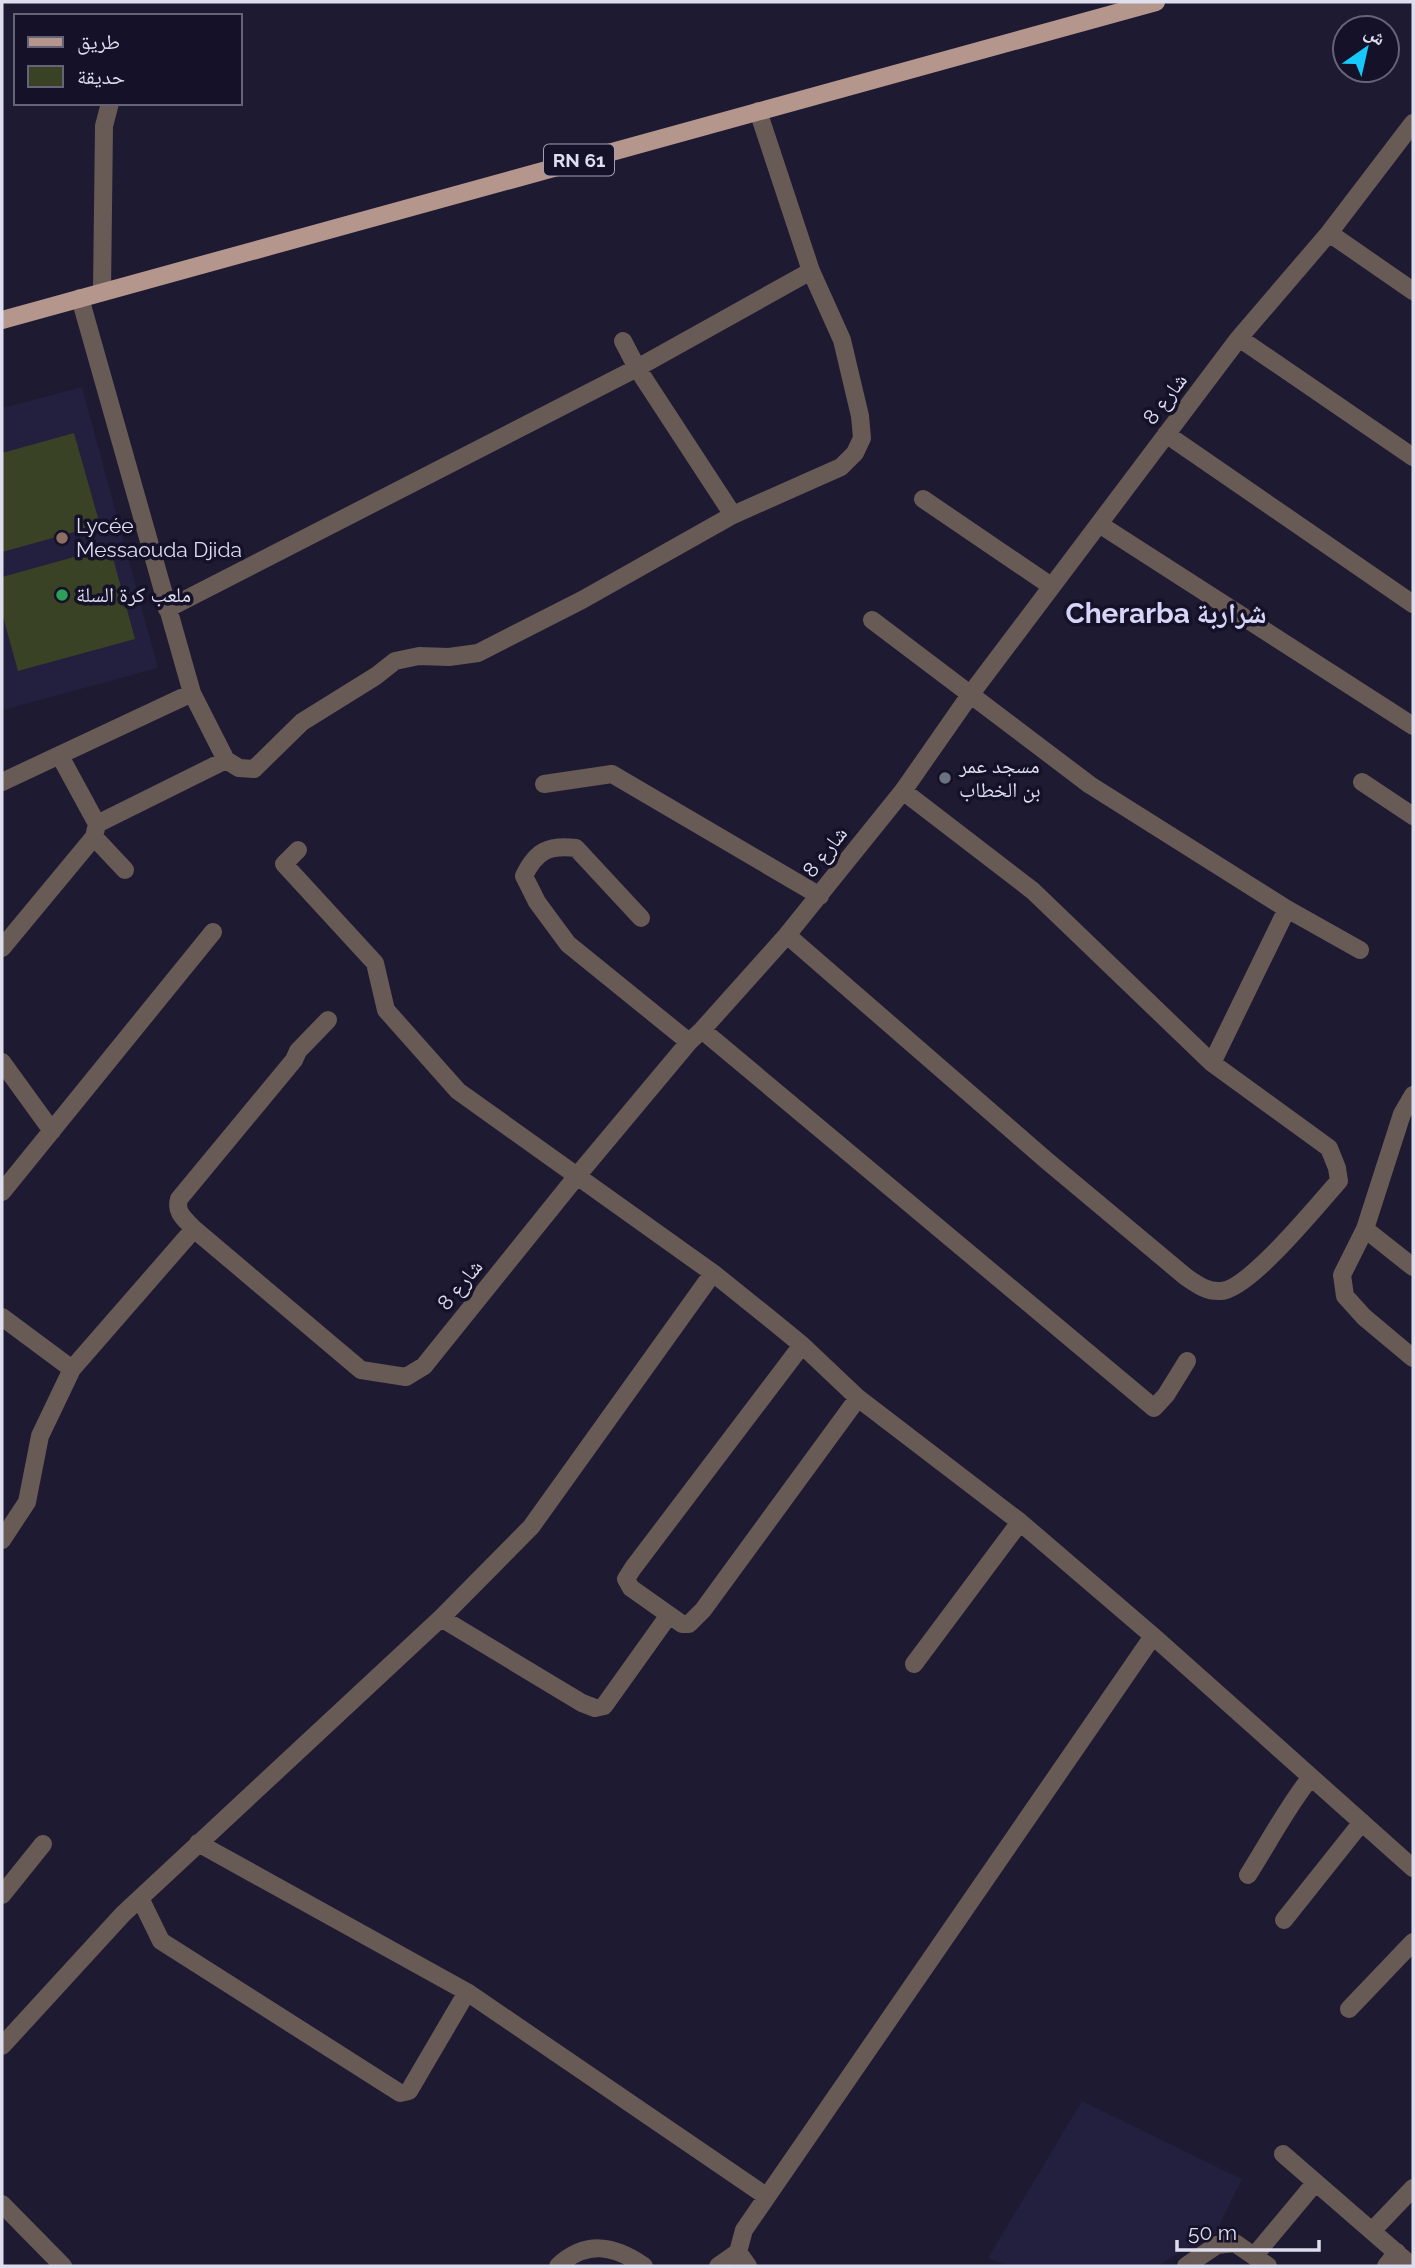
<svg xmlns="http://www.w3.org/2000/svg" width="1415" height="2268" viewBox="0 0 1415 2268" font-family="Raleway,'Noto Naskh Arabic',sans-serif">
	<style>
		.built { fill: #231f3e }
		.green { fill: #3a4226 }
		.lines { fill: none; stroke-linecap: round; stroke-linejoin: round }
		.minor { stroke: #685a55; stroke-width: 18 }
		.primary { stroke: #b4968c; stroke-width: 18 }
		.education-dot { fill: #8d6e63; stroke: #141128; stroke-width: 2.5 }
		.leisure-dot { fill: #2e9e5b; stroke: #141128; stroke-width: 2.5 }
		.worship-dot { fill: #6b7280; stroke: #141128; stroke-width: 2.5 }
		.labels { text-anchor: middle; stroke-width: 7; stroke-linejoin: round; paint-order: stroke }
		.shield { fill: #141128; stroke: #a1a0b3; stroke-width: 2 }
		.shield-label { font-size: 19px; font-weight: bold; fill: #dedeef }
		.street-label { font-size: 21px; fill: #dedeef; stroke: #141128 }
		.poi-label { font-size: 21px; fill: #dedeef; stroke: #141128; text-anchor: start }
		.district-label { font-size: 28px; font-weight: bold; fill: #d6d5f7; stroke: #141128 }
	</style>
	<rect width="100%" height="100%" fill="#1d1a32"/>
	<!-- built -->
	<path class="built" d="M82,387L158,668L3,710L2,408Z
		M1082,2101L1242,2179L1218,2228L1158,2266H1009L988,2258Z"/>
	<!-- green -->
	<path class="green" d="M74,433L100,525L2,552V453Z
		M110,547L135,639L18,671L2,613V577Z"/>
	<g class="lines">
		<!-- minor -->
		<path class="minor" d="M1329,233L1413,291
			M102,292L104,126L110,103
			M80,298L192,693L226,760L239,768L254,769L302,722L376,676L395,661L419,656L449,657L478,653L582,600L733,515L841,467L855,453L862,438L860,416L842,340L811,271L758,111
			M1239,338L1413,457
			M623,341L637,368L733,515
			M1166,434L1413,604
			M923,499L1051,586
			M1099,524L1413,726
			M167,609L637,368L811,271
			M872,620L1090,785L1287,909L1360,950
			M2,782L192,693
			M1362,782L1413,816
			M544,784L612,774L820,896
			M97,824L226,760
			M94,837L125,870
			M298,850L284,864L375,963L386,1010L458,1091L713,1273L774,1322L802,1345L858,1398L1020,1522L1153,1636L1413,1868
			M641,918L576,848C548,845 536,851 524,876L537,902L568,944L689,1042
			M787,935L1046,1160L1186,1277C1198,1285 1207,1292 1221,1291C1249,1290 1318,1204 1339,1181L1337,1168L1329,1148L1212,1063L1033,891L903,791
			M2,948L94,837L97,824L60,756
			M328,1020L298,1051L294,1060L179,1199C175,1213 185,1219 194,1229L361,1370L406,1377L424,1366L577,1176L689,1042L702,1030L787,935L903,791L970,695L1239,338L1329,233L1413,123
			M702,1030L1154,1408L1166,1395L1187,1361
			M2,1062L52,1131
			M1212,1063L1287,909
			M1413,1095L1402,1114L1365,1229L1342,1275L1345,1296L1364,1317L1413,1358
			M2,1192L213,932
			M1365,1229L1413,1267
			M2,1317L72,1369
			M802,1345L633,1568L626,1579L631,1588L682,1624H689L703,1610L858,1398
			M2,1540L27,1502L40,1436L72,1369L194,1229
			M441,1618L582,1703L595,1708L604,1706L669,1615
			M914,1664L1020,1522
			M198,1843L467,1992L766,2196
			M1248,1875C1269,1842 1287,1807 1311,1777
			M2,1895L43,1844
			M140,1898L161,1941L400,2093L409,2091L467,1992
			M1284,1920L1362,1822
			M1349,2009L1413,1942
			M2,2046L123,1914L441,1618L531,1527L713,1273
			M1283,2154L1412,2266
			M2,2204L63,2266
			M1372,2231L1413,2188
			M1255,2255L1315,2183
			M558,2266C586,2240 614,2245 644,2266
			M718,2266L738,2252
			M748,2266L738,2252L744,2230L1153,1636
			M1186,2266L1217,2245L1235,2243L1268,2266
			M1386,2266L1397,2252"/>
		<!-- primary -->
		<path class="primary" d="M2,320L1156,2"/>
	</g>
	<!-- markers -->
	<circle class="education-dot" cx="62" cy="538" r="7"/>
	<circle class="leisure-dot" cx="62" cy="595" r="7"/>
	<circle class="worship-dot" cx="945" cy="778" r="7"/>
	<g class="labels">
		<!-- shield labels -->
		<rect class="shield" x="544" y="144.5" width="70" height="31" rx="5"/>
		<g class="shield-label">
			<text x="579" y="167">RN 61</text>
		</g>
		<!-- street labels -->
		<g class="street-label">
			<text transform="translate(1165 399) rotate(-53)" y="7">شارع 8</text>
			<text transform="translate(825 852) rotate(-52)" y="7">شارع 8</text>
			<text transform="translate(460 1285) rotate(-51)" y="7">شارع 8</text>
		</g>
		<!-- poi labels -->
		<g class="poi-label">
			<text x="76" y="533">Lycée<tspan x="76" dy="24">Messaouda Djida</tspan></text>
			<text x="76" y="602">ملعب كرة السلة</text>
			<text x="959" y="773">مسجد عمر<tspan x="959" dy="24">بن الخطاب</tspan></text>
		</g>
		<!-- district labels -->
		<g class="district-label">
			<text x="1166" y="623">Cherarba شراربة</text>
		</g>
	</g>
	<!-- border -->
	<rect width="1415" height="2268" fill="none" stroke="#dedeef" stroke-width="7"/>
	<!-- legend -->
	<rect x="14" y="14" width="228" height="91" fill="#141128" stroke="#656378" stroke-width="2"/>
	<rect x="28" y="37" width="35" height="10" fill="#b4968c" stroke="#656378" stroke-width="2"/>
	<text x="77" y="49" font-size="21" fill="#dedeef">طريق</text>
	<rect x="28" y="66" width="35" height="21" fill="#3a4226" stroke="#656378" stroke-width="2"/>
	<text x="77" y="84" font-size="21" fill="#dedeef">حديقة</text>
	<!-- north arrow -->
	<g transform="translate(1366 49) rotate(34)"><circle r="33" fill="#141128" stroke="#656378" stroke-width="2"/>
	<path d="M0-5L12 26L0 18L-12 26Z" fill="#15cafb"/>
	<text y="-10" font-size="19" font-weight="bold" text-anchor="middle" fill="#dedeef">ش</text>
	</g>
	<!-- scale -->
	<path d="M1177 2240v10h142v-10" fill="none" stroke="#dedeef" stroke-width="3.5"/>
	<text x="1188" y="2240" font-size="21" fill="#dedeef" stroke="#141128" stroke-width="5" paint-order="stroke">50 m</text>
</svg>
